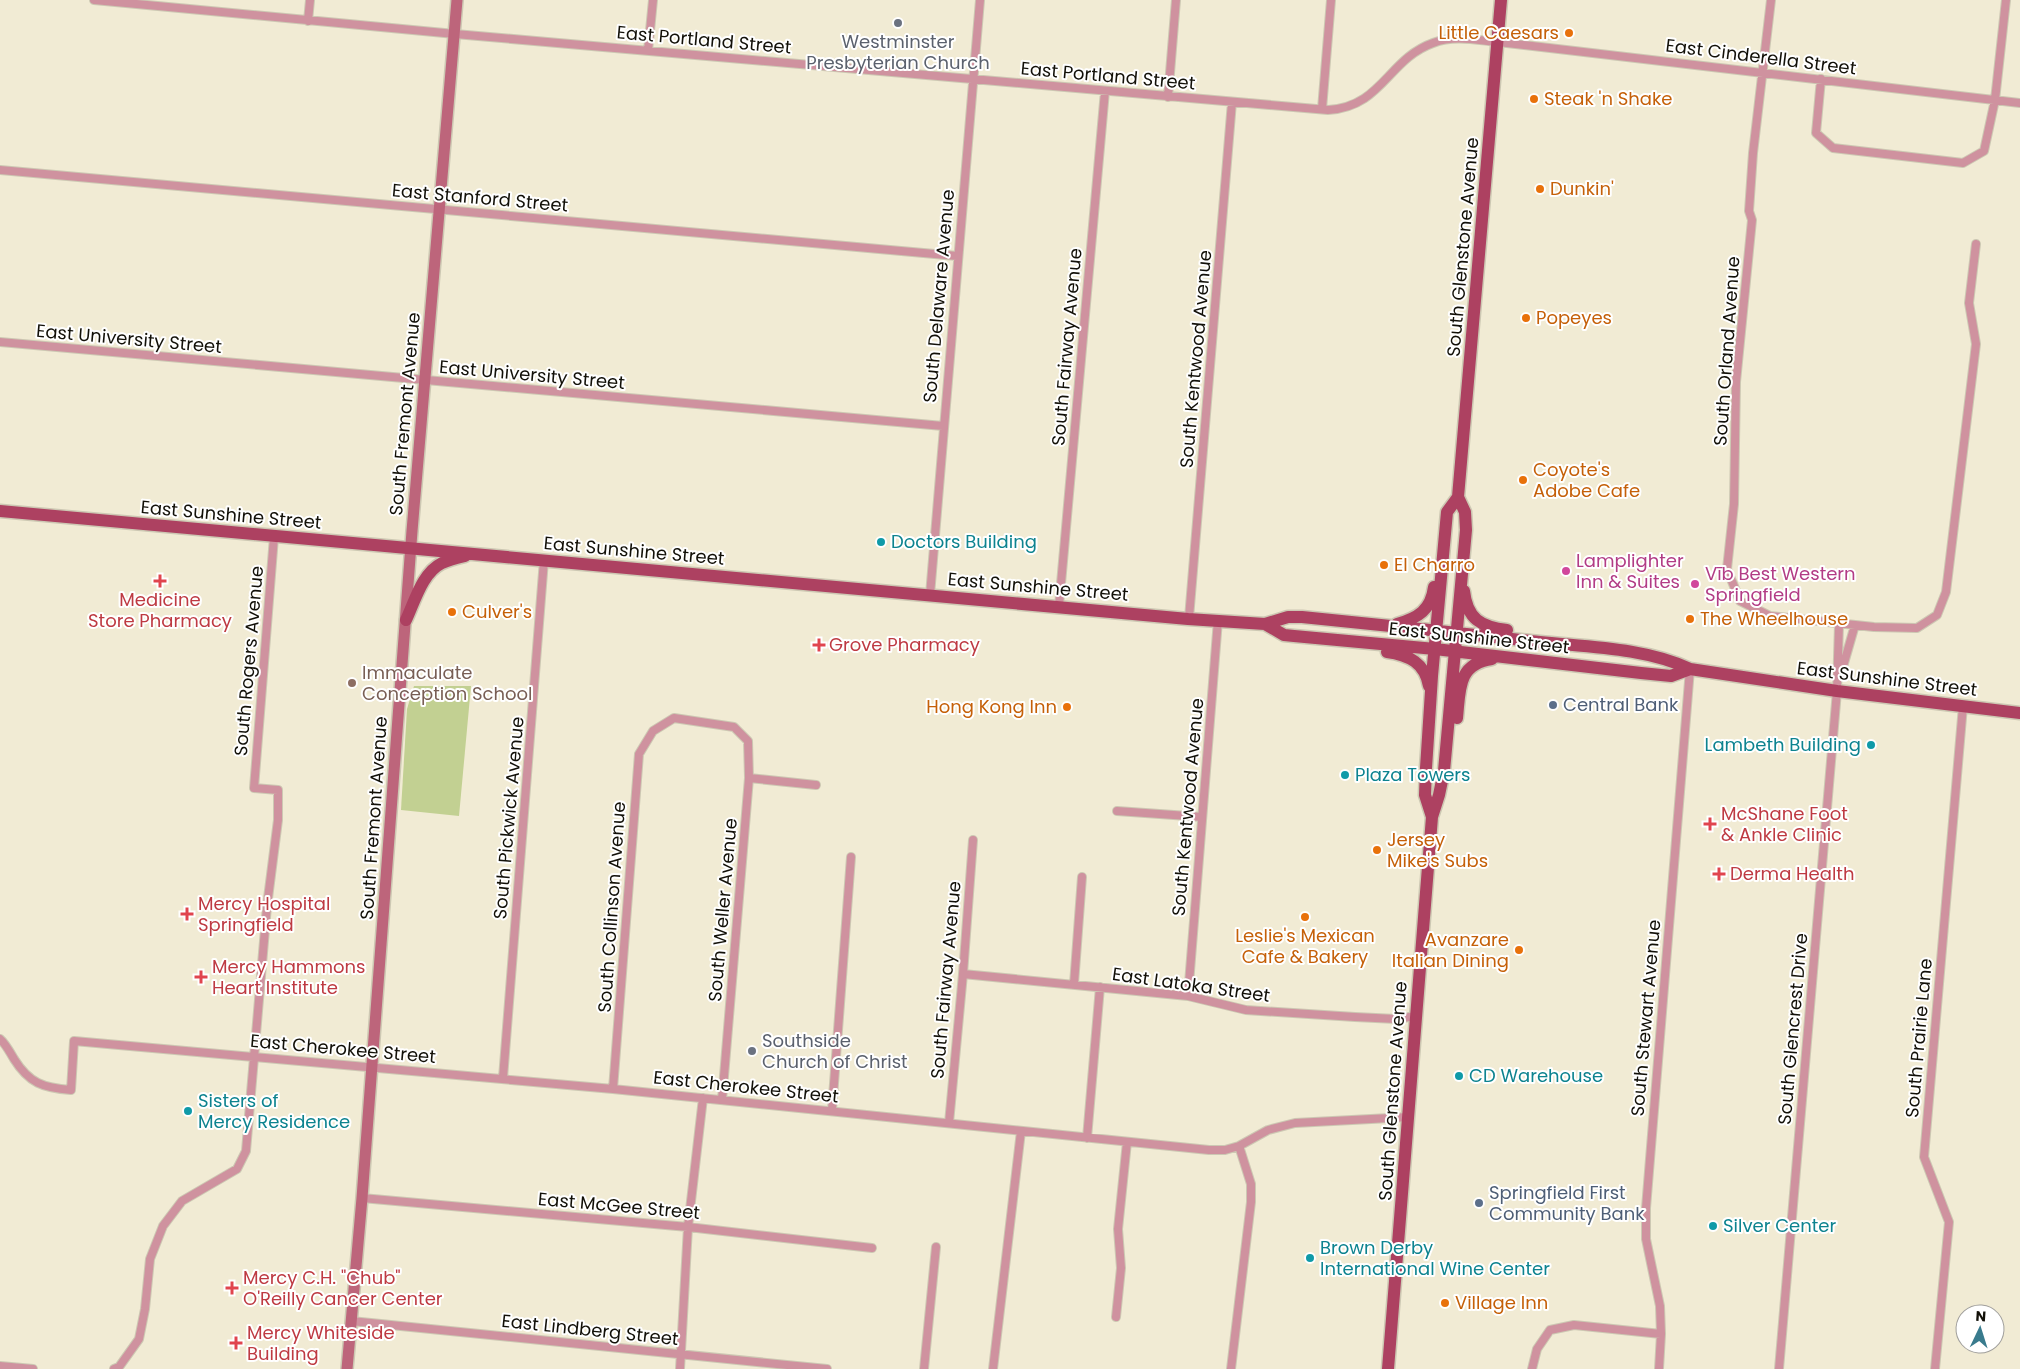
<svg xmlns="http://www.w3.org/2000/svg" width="2020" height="1369" viewBox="0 0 2020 1369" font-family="Poppins,sans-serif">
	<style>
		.green { fill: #c2d092 }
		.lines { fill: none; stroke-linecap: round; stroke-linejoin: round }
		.street-casing { stroke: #cdc8b3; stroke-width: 10 }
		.secondary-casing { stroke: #cdc8b3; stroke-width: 14 }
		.primary-casing { stroke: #cdc8b3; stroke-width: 15 }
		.street { stroke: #cf929f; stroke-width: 8 }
		.secondary { stroke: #bd657b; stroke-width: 11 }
		.primary { stroke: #ad4161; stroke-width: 12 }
		.worship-dot { fill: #6b7280; stroke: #fff; stroke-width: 2 }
		.food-dot { fill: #e8710a; stroke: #fff; stroke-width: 2 }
		.culture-dot { fill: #0f9aa8; stroke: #fff; stroke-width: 2 }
		.hotel-dot { fill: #d1479c; stroke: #fff; stroke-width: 2 }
		.health-dot { fill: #e0444e; stroke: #fff; stroke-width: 2 }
		.education-dot { fill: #8d6e63; stroke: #fff; stroke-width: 2 }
		.service-dot { fill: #5c6f8a; stroke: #fff; stroke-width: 2 }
		.labels { text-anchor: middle; stroke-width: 4; stroke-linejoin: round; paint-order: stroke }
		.food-label { font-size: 18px; fill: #c56008; stroke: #fff; text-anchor: start }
		.street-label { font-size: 18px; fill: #121008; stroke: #fff }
		.worship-label { font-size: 18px; fill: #5b616d; stroke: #fff }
		.culture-label { font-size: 18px; fill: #0d838f; stroke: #fff; text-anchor: start }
		.hotel-label { font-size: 18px; fill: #b23c85; stroke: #fff; text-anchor: start }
		.health-label { font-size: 18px; fill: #be3a42; stroke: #fff; text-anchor: start }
		.education-label { font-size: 18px; fill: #785e54; stroke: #fff; text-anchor: start }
		.service-label { font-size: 18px; fill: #4e5e75; stroke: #fff; text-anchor: start }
	</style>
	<rect width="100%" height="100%" fill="#f1ebd4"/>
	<!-- green -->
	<path class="green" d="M414,686H471L459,816L401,810L407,709Z"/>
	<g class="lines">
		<defs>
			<path id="street" d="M94,0L455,34L1328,110C1382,107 1388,59 1433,43C1454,35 1476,40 1498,42L2020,103
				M1771,0L1753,153L1749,211L1752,220L1736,382L1734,504L1727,569L1740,601L1770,616L1874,627L1917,628L1937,615L1946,592L1976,344L1969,303L1976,244
				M308,21L310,0
				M648,51L653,0
				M1821,79L1816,133L1833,148L1963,163L1984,151L1995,100L2006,0
				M1168,97L1176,0
				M1322,109L1331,0
				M0,170L957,256
				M0,342L943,426
				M930,595L980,0
				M1059,606L1105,91
				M1189,618L1232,102
				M1840,677L1855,625
				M749,778L816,785
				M1117,811L1202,817
				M963,974L1188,996L1246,1010L1355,1017L1396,1019L1416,1016
				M1074,984L1082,877
				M1188,996L1218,620
				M0,1039C5,1043 10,1052 14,1059C29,1083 43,1088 71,1090L74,1041L613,1089L1209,1150H1225L1239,1146L1268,1130L1295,1123L1409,1117
				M503,1078L544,560
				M613,1089L639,754L653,731L674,718L734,727L748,741L749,778L722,1100
				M832,1110L851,857
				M949,1123L963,974L973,840
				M1087,1138L1100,987
				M362,1198L688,1227L872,1248
				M1116,1317L1121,1268L1118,1229L1127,1142
				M351,1321L827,1369
				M0,1366L33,1369
				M114,1369L119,1367L139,1339L145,1309L150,1259L163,1226L182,1201L237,1169L246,1151L267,906L278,820V790L254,788L274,537
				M680,1369L688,1227L703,1098
				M924,1369L936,1247
				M993,1369L1021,1131
				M1231,1369L1251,1202V1184L1239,1146
				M1532,1369L1537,1349L1550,1330L1574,1325L1661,1334
				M1659,1369L1661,1334L1660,1306L1646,1239V1208L1690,669
				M1779,1369L1837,691L1839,624
				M1935,1369L1949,1222L1924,1157L1963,706"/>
			<path id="secondary" d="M347,1369L362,1198L412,531L457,0"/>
			<path id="primary" d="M0,511L1188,619L1265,624L1288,617H1302C1381,625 1461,633 1540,642C1588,647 1646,648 1690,669L1837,691L2020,713
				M1464,591C1467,619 1481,627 1507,630
				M406,620C415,601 422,573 442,563C449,560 457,558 465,556
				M1265,624L1284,635L1294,636L1435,649L1641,673L1671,676L1690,669
				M1397,624C1418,618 1431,610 1434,587
				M1387,652C1409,655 1425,663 1429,686
				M1457,718C1460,690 1457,664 1492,659
				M1432,817L1425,795L1426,768L1432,676L1447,512L1458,497
				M1388,1369L1432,817L1439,795L1444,771L1466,530L1465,512L1458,497L1501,0"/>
		</defs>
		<!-- street casing -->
		<use href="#street" class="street-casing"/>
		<!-- secondary casing -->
		<use href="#secondary" class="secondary-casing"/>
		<!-- primary casing -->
		<use href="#primary" class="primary-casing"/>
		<!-- street -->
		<use href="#street" class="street"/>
		<!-- secondary -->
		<use href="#secondary" class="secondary"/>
		<!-- primary -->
		<use href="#primary" class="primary"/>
	</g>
	<!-- markers -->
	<g class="worship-dot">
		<circle cx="898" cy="23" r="5"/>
		<circle cx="752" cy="1051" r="5"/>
	</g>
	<g class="food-dot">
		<circle cx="1569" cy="33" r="5"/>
		<circle cx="1534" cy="99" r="5"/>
		<circle cx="1540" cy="189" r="5"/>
		<circle cx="1526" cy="318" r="5"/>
		<circle cx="1523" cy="480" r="5"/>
		<circle cx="1384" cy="565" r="5"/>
		<circle cx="452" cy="612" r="5"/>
		<circle cx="1690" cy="619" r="5"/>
		<circle cx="1067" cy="707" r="5"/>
		<circle cx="1377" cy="850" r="5"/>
		<circle cx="1305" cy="917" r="5"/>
		<circle cx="1519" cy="950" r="5"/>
		<circle cx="1445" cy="1303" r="5"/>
	</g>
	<g class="culture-dot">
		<circle cx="881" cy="542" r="5"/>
		<circle cx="1871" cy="745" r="5"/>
		<circle cx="1345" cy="775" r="5"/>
		<circle cx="1459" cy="1076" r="5"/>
		<circle cx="188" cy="1111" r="5"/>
		<circle cx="1713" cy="1226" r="5"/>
		<circle cx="1310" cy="1258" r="5"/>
	</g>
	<g class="hotel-dot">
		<circle cx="1566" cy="571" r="5"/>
		<circle cx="1695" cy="584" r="5"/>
	</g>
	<g class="health-dot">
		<path d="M157.5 573.5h5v5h5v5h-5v5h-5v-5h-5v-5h5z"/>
		<path d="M816.5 637.5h5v5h5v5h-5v5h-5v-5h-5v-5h5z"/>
		<path d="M1707.5 816.5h5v5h5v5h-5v5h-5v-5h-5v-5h5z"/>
		<path d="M1716.5 866.5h5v5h5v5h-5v5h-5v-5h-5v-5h5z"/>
		<path d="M184.5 906.5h5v5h5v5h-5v5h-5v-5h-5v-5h5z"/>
		<path d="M198.5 969.5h5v5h5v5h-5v5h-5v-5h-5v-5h5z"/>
		<path d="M229.5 1280.5h5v5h5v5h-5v5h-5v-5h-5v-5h5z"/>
		<path d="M233.5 1335.5h5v5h5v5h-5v5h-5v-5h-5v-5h5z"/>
	</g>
	<circle class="education-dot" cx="352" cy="683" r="5"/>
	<g class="service-dot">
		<circle cx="1553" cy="705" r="5"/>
		<circle cx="1479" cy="1203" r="5"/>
	</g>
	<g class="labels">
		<!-- food labels -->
		<g class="food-label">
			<text x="1559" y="39" text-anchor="end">Little Caesars</text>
			<text x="1544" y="105">Steak 'n Shake</text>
			<text x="1550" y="195">Dunkin'</text>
			<text x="1536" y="324">Popeyes</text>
			<text x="1533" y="476">Coyote's<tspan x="1533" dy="21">Adobe Cafe</tspan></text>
			<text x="1394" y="571">El Charro</text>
			<text x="462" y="618">Culver's</text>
			<text x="1700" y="625">The Wheelhouse</text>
			<text x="1057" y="713" text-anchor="end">Hong Kong Inn</text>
			<text x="1387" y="846">Jersey<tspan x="1387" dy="21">Mike's Subs</tspan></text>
			<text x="1305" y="942" text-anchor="middle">Leslie's Mexican<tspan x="1305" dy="21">Cafe &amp; Bakery</tspan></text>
			<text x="1509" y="946" text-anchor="end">Avanzare<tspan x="1509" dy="21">Italian Dining</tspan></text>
			<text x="1455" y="1309">Village Inn</text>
		</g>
		<!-- street labels -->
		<g class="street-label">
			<text transform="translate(704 40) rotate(5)" y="6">East Portland Street</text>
			<text transform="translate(1761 57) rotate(7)" y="6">East Cinderella Street</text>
			<text transform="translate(1108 76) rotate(5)" y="6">East Portland Street</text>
			<text transform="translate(480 198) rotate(5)" y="6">East Stanford Street</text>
			<text transform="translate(1463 247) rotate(-85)" y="6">South Glenstone Avenue</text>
			<text transform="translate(939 296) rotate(-85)" y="6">South Delaware Avenue</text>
			<text transform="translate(129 339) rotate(5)" y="6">East University Street</text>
			<text transform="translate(1067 347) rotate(-85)" y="6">South Fairway Avenue</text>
			<text transform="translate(1727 351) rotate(-86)" y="6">South Orland Avenue</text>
			<text transform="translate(1196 359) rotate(-85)" y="6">South Kentwood Avenue</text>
			<text transform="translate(532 375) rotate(5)" y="6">East University Street</text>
			<text transform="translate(405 414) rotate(-85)" y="6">South Fremont Avenue</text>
			<text transform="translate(231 515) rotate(5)" y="6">East Sunshine Street</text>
			<text transform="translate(634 551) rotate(5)" y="6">East Sunshine Street</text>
			<text transform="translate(1038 587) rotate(5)" y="6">East Sunshine Street</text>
			<text transform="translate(1479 638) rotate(6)" y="6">East Sunshine Street</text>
			<text transform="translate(249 661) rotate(-85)" y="6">South Rogers Avenue</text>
			<text transform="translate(1887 679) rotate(7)" y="6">East Sunshine Street</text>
			<text transform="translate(1188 807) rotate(-85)" y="6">South Kentwood Avenue</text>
			<text transform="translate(374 818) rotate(-86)" y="6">South Fremont Avenue</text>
			<text transform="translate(509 818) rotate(-85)" y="6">South Pickwick Avenue</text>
			<text transform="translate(612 907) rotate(-86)" y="6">South Collinson Avenue</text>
			<text transform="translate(723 910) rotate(-85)" y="6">South Weller Avenue</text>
			<text transform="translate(946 980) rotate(-85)" y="6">South Fairway Avenue</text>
			<text transform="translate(1191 985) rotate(8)" y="6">East Latoka Street</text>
			<text transform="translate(1646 1018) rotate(-85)" y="6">South Stewart Avenue</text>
			<text transform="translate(1793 1029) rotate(-85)" y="6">South Glencrest Drive</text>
			<text transform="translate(1919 1038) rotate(-85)" y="6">South Prairie Lane</text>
			<text transform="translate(343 1049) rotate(5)" y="6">East Cherokee Street</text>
			<text transform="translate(746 1087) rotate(6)" y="6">East Cherokee Street</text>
			<text transform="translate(1393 1091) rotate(-86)" y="6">South Glenstone Avenue</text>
			<text transform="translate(619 1206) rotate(5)" y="6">East McGee Street</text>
			<text transform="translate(590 1330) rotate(6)" y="6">East Lindberg Street</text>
		</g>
		<!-- worship labels -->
		<g class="worship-label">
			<text x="898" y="48">Westminster<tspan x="898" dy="21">Presbyterian Church</tspan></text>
			<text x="762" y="1047" text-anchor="start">Southside<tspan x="762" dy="21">Church of Christ</tspan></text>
		</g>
		<!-- culture labels -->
		<g class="culture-label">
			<text x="891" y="548">Doctors Building</text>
			<text x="1861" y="751" text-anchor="end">Lambeth Building</text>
			<text x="1355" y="781">Plaza Towers</text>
			<text x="1469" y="1082">CD Warehouse</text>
			<text x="198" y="1107">Sisters of<tspan x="198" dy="21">Mercy Residence</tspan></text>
			<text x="1723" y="1232">Silver Center</text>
			<text x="1320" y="1254">Brown Derby<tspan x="1320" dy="21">International Wine Center</tspan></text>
		</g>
		<!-- hotel labels -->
		<g class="hotel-label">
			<text x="1576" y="567">Lamplighter<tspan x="1576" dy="21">Inn &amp; Suites</tspan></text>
			<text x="1705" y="580">Vīb Best Western<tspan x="1705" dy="21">Springfield</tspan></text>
		</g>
		<!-- health labels -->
		<g class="health-label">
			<text x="160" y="606" text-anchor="middle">Medicine<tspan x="160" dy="21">Store Pharmacy</tspan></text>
			<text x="829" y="651">Grove Pharmacy</text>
			<text x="1721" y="820">McShane Foot<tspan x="1721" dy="21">&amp; Ankle Clinic</tspan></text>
			<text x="1730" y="880">Derma Health</text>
			<text x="198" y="910">Mercy Hospital<tspan x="198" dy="21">Springfield</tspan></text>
			<text x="212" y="973">Mercy Hammons<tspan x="212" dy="21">Heart Institute</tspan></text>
			<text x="243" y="1284">Mercy C.H. "Chub"<tspan x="243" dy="21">O'Reilly Cancer Center</tspan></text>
			<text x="247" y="1339">Mercy Whiteside<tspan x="247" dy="21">Building</tspan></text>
		</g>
		<!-- education labels -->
		<g class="education-label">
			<text x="362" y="679">Immaculate<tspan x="362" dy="21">Conception School</tspan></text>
		</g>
		<!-- service labels -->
		<g class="service-label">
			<text x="1563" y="711">Central Bank</text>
			<text x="1489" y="1199">Springfield First<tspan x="1489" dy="21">Community Bank</tspan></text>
		</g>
	</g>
	<!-- north arrow -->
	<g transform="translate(1980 1329) rotate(4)"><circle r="24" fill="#ffffff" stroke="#a09f9c"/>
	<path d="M0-4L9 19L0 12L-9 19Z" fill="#397b8d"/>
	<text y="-8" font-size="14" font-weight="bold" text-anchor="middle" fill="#121008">N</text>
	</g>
</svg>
